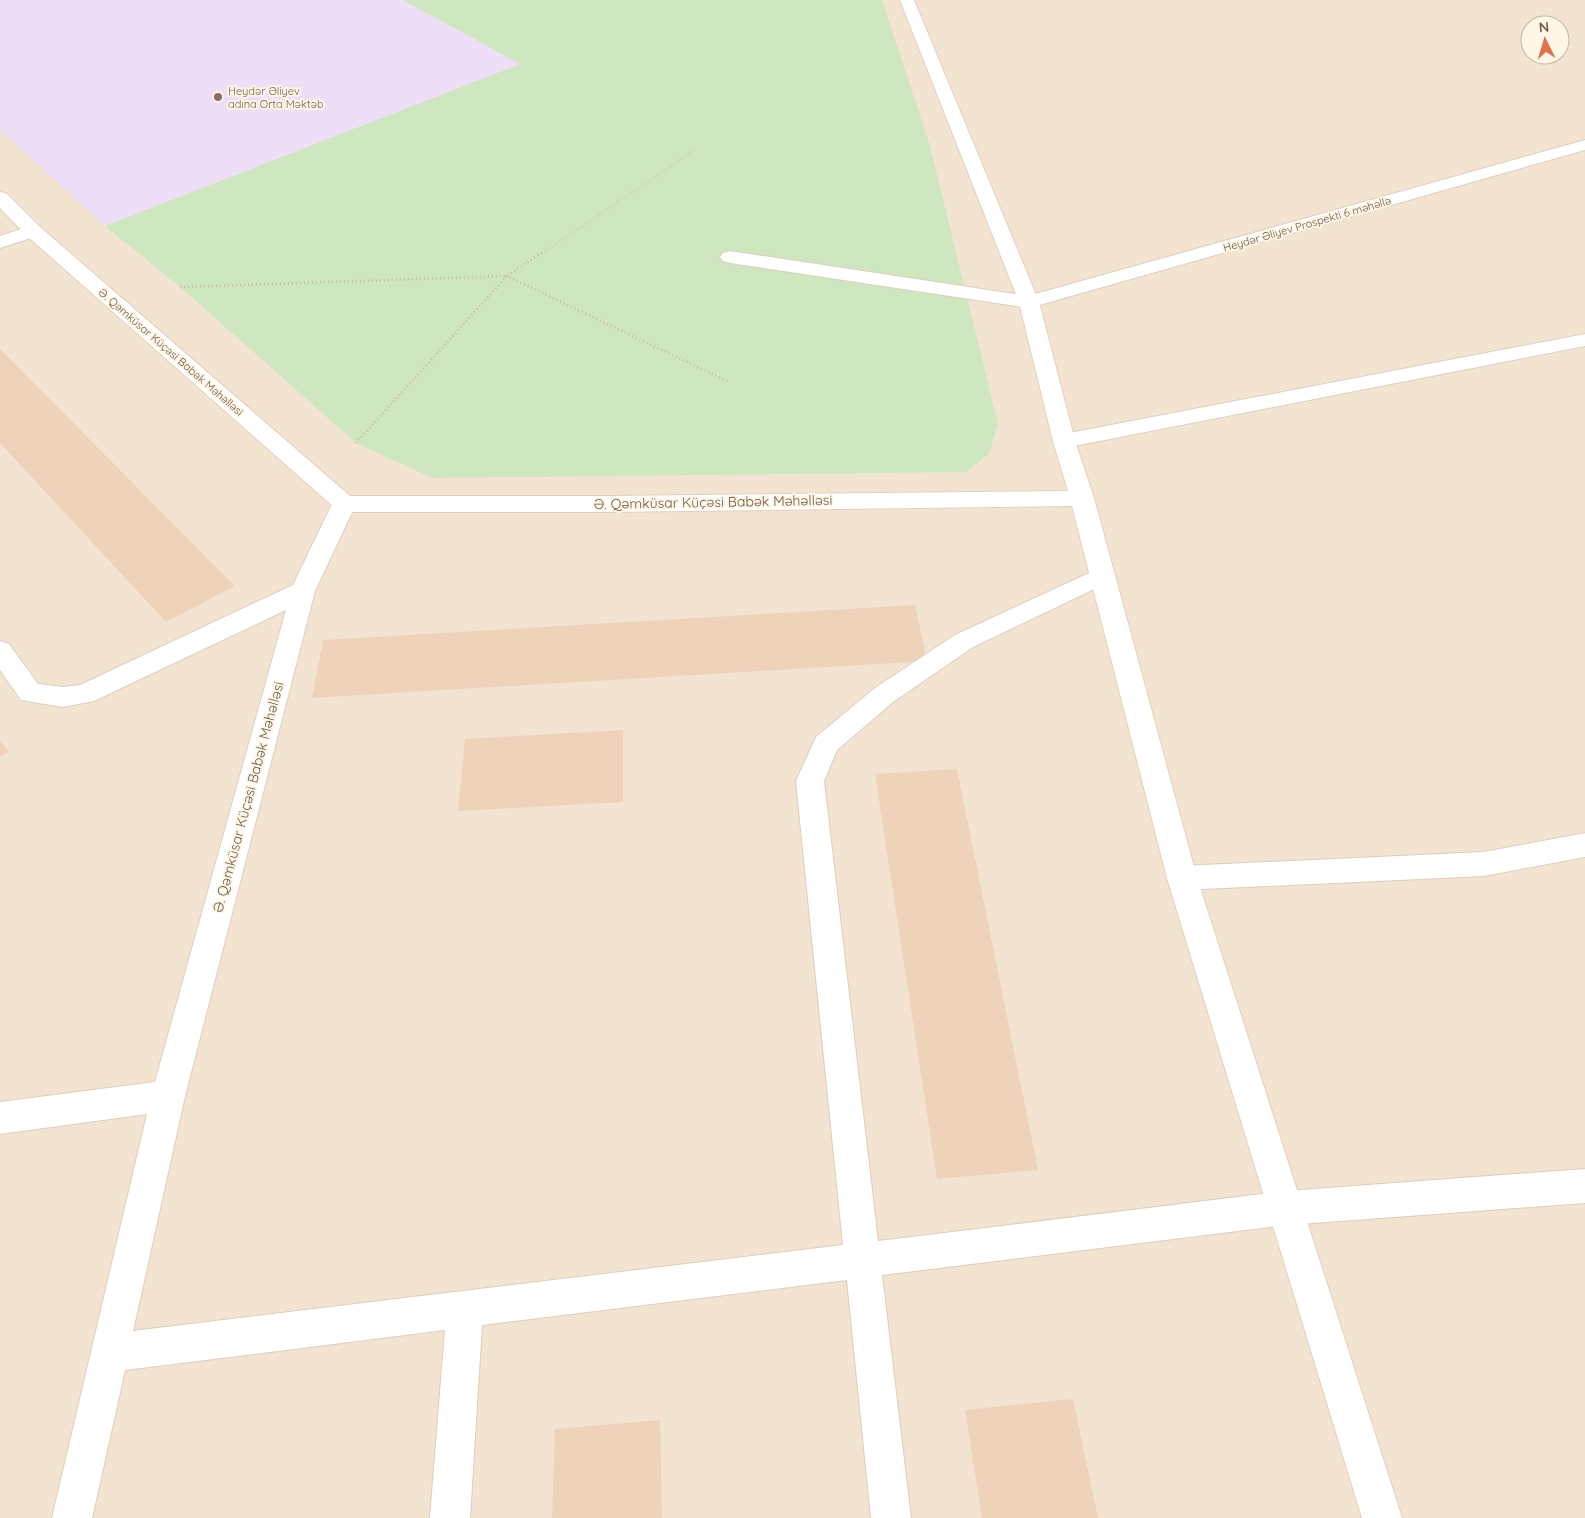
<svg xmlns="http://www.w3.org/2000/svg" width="1585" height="1518" viewBox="0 0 1585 1518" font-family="Quicksand,sans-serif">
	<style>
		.residential { fill: #f2e4d0; fill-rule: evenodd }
		.education { fill: #efdef7 }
		.green { fill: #cee7c0 }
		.building { fill: #efd2ba }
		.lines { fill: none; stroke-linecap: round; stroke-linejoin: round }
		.street-casing { stroke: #decebd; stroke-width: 2 }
		.secondary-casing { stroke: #e3d0bc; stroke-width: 2 }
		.path-far1 { stroke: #d3b59e; stroke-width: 2; stroke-dasharray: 0.5 2.5; stroke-linecap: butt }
		.path { stroke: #d3b59e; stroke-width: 2.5; stroke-dasharray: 1 3; stroke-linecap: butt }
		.street { fill: #fff; fill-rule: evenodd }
		.secondary { fill: #fff; fill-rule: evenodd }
		.education-dot { fill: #8d6e63; stroke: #fef6e6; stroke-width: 2 }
		.labels { text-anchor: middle; stroke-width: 4; stroke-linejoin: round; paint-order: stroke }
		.far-education-label { font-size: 11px; fill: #785e54; stroke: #fef6e6; text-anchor: start }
		.far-street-label { font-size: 11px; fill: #705949; stroke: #fef6e6 }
		.street-label { font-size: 14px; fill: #705949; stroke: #fef6e6 }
	</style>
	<rect width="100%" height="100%" fill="#fbf2e1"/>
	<!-- residential -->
	<path class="residential" d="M0,0H1585V1518H0ZM1530,25H1560V55H1530Z"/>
	<!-- education -->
	<path class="education" d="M0,0H403L521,64L105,226L0,130Z"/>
	<!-- green -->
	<path class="green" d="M403,0H882L930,146L998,424L989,454L966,472L432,478L356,443L180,287L105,226L520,64Z"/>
	<!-- building -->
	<path class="building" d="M0,349L235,586L166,622L0,443Z
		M915,605L927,661L312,698L323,640Z
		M623,730V802L458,811L465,739Z
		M0,740L9,752L0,757Z
		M957,769L1038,1170L937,1179L875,774Z
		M1073,1399L1098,1518H982L965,1410Z
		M660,1420L662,1518H552L555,1429Z"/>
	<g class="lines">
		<defs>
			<path id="street" d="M1585,140V150L1029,308L730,263L723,261L720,257L723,253L730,251L1028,296Z
				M33,225L40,227L42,231L40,235L0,248V236Z
				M1585,334V346L1064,448L1056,446L1053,441L1056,436L1064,434Z
				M344,496L352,499L356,504L315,591L185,1096L133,1331L843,1245L796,781L816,737L875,688L955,635L1102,567L1111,569L1114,575L1111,581L973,647L893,702L837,750L824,781L878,1241L1287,1191L1585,1169V1203L1287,1225L882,1275L911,1518H871L847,1280L482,1325L470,1518H430L445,1330L125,1370L92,1518H52L147,1114L0,1134V1102L155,1082L286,610L94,701L63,707L21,700L0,670V641L9,644L38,684L63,687L80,685L293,585L332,504L336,499Z
				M1585,833V857L1484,876L1182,890L1172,887L1167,878L1172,869L1182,866L1484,852Z"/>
			<path id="secondary" d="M900,0H914L1039,302L1075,441L1094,498L1197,878L1402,1518H1362L1167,878L1072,506L608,512H344L336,509L26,235L0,208V192L6,193L40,227L350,496H608L1068,491L1053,441L1019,302Z"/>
		</defs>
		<!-- street casing -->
		<use href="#street" class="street-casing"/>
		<!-- secondary casing -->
		<use href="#secondary" class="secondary-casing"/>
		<!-- path-far1 -->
		<path class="path-far1" d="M542,253L696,149"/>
		<!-- path -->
		<path class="path" d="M180,287L507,276L544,251
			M356,443L507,276L727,381"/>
		<!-- street -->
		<use href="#street" class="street"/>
		<!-- secondary -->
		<use href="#secondary" class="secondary"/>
	</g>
	<!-- markers -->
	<circle class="education-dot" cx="218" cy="97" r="5"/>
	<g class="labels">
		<!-- far-education labels -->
		<g class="far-education-label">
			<text x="228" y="95">Heydər Əliyev<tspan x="228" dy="13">adına Orta Məktəb</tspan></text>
		</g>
		<!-- far-street labels -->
		<g class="far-street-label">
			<text transform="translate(1307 224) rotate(-16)" y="4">Heydər Əliyev Prospekti 6 məhəllə</text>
			<text transform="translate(171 352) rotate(41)" y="4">Ə. Qəmküsar Küçəsi Babək Məhəlləsi</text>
		</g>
		<!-- street labels -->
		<g class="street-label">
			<text transform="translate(713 502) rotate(-1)" y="5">Ə. Qəmküsar Küçəsi Babək Məhəlləsi</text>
			<text transform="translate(248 797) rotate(-75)" y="5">Ə. Qəmküsar Küçəsi Babək Məhəlləsi</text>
		</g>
	</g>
	<!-- north arrow -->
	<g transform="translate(1545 40) rotate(355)"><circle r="24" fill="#fef6e6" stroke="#c5b7a7"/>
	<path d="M0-4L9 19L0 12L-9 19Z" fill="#df744b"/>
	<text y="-8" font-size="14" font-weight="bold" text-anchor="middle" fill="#705949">N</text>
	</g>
</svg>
